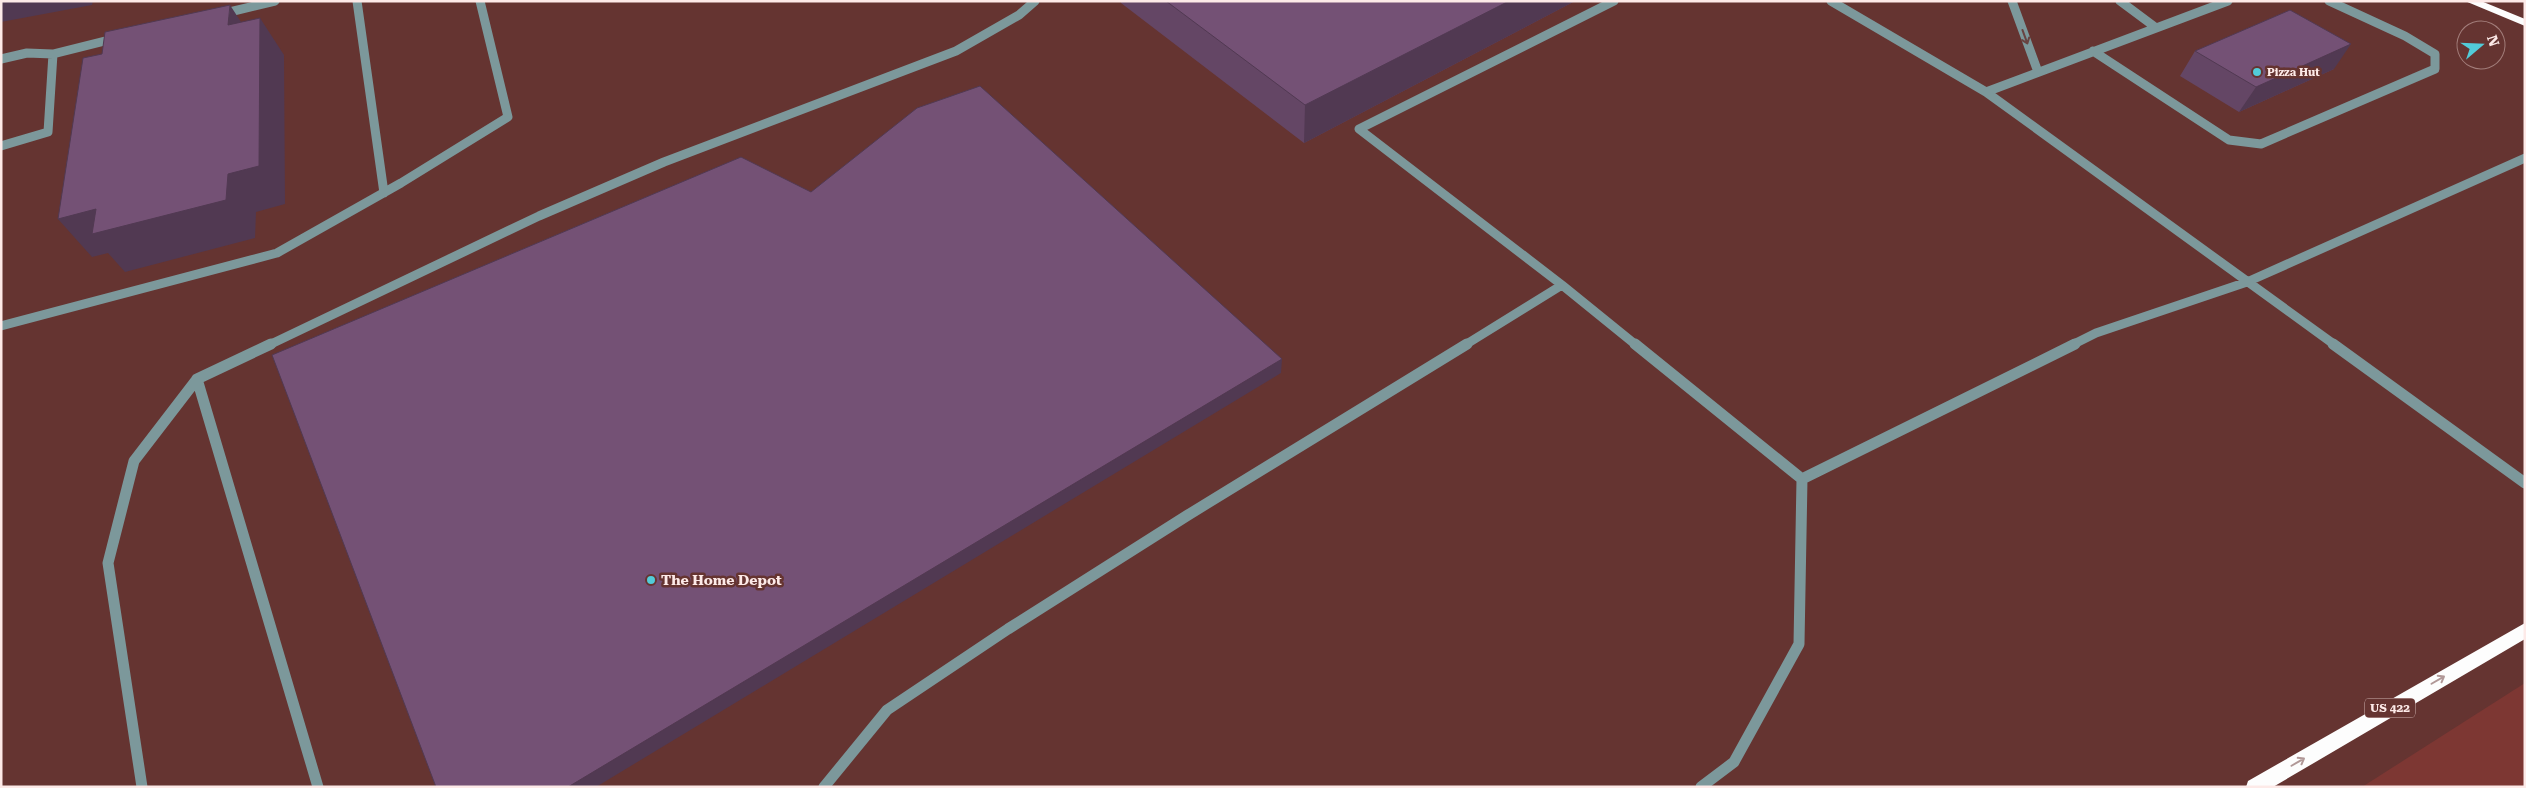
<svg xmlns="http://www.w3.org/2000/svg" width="2526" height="788" viewBox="0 0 2526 788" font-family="'Roboto Serif',serif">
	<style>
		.green { fill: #7d3733 }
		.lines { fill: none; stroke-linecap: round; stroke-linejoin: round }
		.lane-far1 { stroke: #7c989b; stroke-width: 9 }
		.lane { stroke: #7c989b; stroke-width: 11 }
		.highway { fill: #fdfdfd; fill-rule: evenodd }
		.wall { fill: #644665 }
		.shaded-wall { fill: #513952 }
		.building { fill: #745175; stroke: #513952 }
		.oneway { stroke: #684341 }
		.oneway2 { stroke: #b19897 }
		.poi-dot { fill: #52cbd8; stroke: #653431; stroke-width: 2 }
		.labels { text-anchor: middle; stroke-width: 5; stroke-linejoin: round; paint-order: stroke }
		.far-poi-label { font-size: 11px; font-weight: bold; fill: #fdeae8; stroke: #653431; text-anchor: start }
		.shield { fill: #653431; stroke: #cfb3b1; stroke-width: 1 }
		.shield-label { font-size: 12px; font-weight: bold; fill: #fdeae8 }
		.poi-label { font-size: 14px; font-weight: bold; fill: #fdeae8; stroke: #653431; text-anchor: start }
	</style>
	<rect width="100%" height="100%" fill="#653431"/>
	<!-- green -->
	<path class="green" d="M2525,683V787H2362Z"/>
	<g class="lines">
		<!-- lane-far1 -->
		<path class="lane-far1" d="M357,1L384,193
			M1831,1L1986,92L2335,345
			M2012,1L2038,72
			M2120,1L2155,27
			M221,14L275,1
			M2093,51L2229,140L2261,144L2435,69V54L2405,36L2329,1
			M53,54L117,38
			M1,59L27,53L53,54L48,132L1,146
			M1986,92L2228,1
			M1562,285L1636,345
			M1,326L277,253L401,183L508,117L480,1
			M269,345L539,216L664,162L956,51L1019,15L1035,1
			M1465,345L1562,285L1359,129L1614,1
			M2072,345L2096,333L2247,282L2525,158"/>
		<!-- lane -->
		<path class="lane" d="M271,344L197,379L318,787
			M1635,344L1802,479L2075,344
			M2333,344L2525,483
			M142,787L108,563L134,461L197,379
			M824,787L887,710L1008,629L1188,515L1467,344
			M1701,787L1734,762L1799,644L1802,479"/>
		<!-- highway -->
		<path class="highway" d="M2465,1H2481L2525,19V26Z
			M2525,623V639L2273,787H2246L2248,781Z"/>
	</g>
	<!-- wall -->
	<path class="wall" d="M1121,1H1575L1304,143L1121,3Z
		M2195,51L2334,69L2239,112L2180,76Z"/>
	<!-- shaded-wall -->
	<path class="shaded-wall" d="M1,1H93L92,5L1,22Z
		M1509,1H1575L1304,143L1305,105Z
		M230,5L254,42L228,25Z
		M260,18L284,55L285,204L256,212L255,238L125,272L108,253L92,257L58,219Z
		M2351,44L2334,69L2239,112L2256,87Z
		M1282,359L1281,373L596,787H568Z"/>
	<!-- building -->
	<path class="building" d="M1166,1H1509L1305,105Z
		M230,5L228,25L260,18L259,166L228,174L226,200L92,234L96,209L58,219L83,58L102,54L105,32Z
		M2290,10L2351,44L2256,87L2195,51Z
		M980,86L1282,359L568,787H436L272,355L741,157L811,192L917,108Z"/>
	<!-- one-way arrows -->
	<defs><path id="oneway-shaft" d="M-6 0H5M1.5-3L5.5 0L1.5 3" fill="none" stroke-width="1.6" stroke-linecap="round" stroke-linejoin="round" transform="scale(1.25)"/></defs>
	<use class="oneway" href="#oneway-shaft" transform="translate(2025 37) rotate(70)"/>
	<g class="oneway2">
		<use href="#oneway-shaft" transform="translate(2438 680) rotate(-30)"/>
		<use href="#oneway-shaft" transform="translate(2298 762) rotate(-30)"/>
	</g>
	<!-- markers -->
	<g class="poi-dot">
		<circle cx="2257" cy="72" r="5"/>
		<circle cx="651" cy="580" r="5"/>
	</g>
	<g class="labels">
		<!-- far-poi labels -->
		<g class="far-poi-label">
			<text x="2267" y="76">Pizza Hut</text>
		</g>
		<!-- shield labels -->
		<rect class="shield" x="2365" y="698.5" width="50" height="19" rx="4"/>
		<g class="shield-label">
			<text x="2390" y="712">US 422</text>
		</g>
		<!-- poi labels -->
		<g class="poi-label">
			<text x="661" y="585">The Home Depot</text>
		</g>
	</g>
	<!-- border -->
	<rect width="2526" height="788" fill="none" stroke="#fdeae8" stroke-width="5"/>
	<!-- north arrow -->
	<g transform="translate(2481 45) rotate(71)"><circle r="24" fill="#653431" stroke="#a27d7a"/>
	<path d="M0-4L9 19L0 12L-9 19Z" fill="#52cbd8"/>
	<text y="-8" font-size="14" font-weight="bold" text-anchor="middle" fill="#fdeae8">N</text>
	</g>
</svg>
